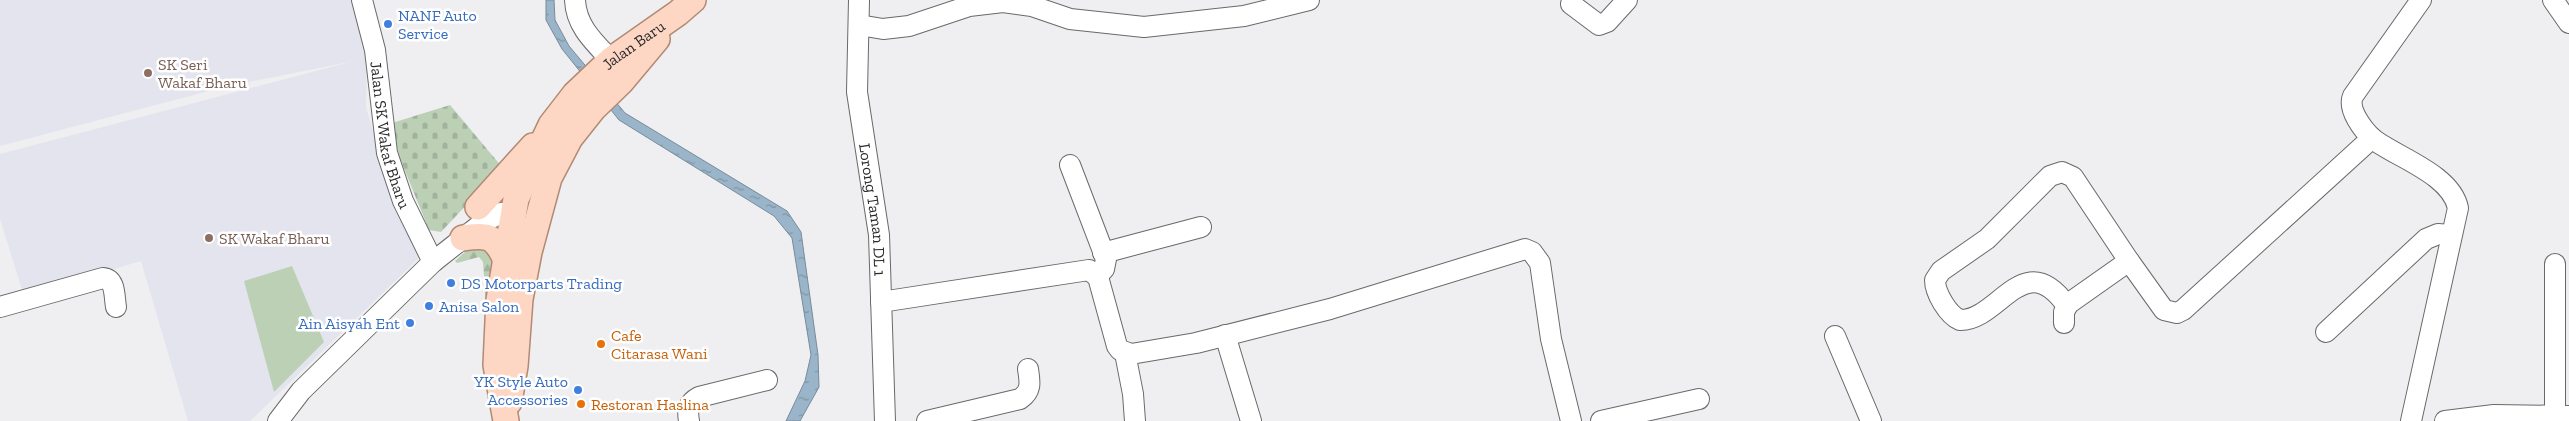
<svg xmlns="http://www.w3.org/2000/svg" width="2569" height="421" viewBox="0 0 2569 421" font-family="'Zilla Slab',serif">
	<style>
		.built { fill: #e3e4ed }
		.green { fill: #bcd0b6 }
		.forest { fill: url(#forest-firs) }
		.cemetery { fill: url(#cemetery-stones) }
		.water { fill: url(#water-ripples); stroke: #788b9a }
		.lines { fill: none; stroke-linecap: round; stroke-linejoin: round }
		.minor-casing { stroke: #69696b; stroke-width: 22 }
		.major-casing { stroke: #b28a74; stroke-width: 28 }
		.minor { stroke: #fff; stroke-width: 20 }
		.major { stroke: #fdd7c3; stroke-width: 25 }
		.shop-dot { fill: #3f7fe0; stroke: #fff; stroke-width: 2 }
		.education-dot { fill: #8d6e63; stroke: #fff; stroke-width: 2 }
		.food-dot { fill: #e8710a; stroke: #fff; stroke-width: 2 }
		.labels { text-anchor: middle; stroke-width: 5; stroke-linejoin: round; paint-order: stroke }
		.shop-label { font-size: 16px; fill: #366cbe; stroke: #fff; text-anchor: start }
		.street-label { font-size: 16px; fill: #2a2a2b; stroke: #fff }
		.education-label { font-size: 16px; fill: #785e54; stroke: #fff; text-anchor: start }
		.food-label { font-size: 16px; fill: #c56008; stroke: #fff; text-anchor: start }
	</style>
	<defs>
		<pattern id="forest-firs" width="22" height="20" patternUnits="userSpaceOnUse" patternTransform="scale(1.25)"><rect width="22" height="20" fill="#bcd0b6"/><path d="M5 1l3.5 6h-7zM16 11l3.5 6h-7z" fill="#a2b39d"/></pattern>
		<pattern id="cemetery-stones" width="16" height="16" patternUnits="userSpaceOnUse" patternTransform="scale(1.25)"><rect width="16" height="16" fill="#bcd0b6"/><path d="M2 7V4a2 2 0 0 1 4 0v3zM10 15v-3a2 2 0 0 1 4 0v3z" fill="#a2b39d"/></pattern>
		<pattern id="water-ripples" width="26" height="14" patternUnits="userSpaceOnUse" patternTransform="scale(1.25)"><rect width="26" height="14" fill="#9ab5c9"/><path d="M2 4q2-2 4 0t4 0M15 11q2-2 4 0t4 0" fill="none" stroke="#7e93a3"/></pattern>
	</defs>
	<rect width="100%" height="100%" fill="#efeff1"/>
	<!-- built -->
	<path class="built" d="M0,0H352L367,59L366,107L394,203L421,256L250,421H188L141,261L24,296L0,219V154L354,61L224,87L0,146Z"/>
	<!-- green -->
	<path class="green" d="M292,266L324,342L274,392L244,281Z"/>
	<!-- forest -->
	<path class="forest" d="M486,245L496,261L486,305L483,262L479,257L457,263L455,261L468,249Z"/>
	<!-- cemetery -->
	<path class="cemetery" d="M450,105L502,167L441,232L429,230L399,156L392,123Z"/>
	<!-- water -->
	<path class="water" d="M546,0H554L555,20L569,46L625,113L787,211L801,232L818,355L819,387L800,421H786L805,381L811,355L792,238L774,216L619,120L562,49L546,20Z"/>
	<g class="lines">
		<defs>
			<g id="minor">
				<path id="s1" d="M362,0L375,50L387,153L403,201L433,262"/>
				<path d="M575,0C576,26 594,42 611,60"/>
				<path id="s2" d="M859,0L857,92L879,235L885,421"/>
				<path d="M2553,0L2569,23"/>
				<path d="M1571,4L1599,25L1607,22L1627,0"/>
				<path d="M859,25L883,29L909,26L969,6L1003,2L1032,6L1070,19L1144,27L1244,16L1309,0"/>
				<path d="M1070,165L1106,259L1104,269L1097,276"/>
				<path d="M1103,253L1201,227"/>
				<path d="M881,302L1089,270L1098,277L1117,346L1120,350L1131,354L1196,343L1330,309L1525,249L1532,252L1540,263L1551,339L1571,421"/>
				<path d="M2067,306C2024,245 1999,321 1960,320C1948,315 1935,293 1935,280L1941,271L1987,239L2050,176L2062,172L2073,177L2129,261"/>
				<path d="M0,307L103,278C116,279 114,296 116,307"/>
				<path d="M2064,323V312L2068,304L2129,261L2164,310L2177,313L2183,310L2372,138"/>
				<path d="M2326,332L2426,239L2438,234L2451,235"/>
				<path d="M1225,335L1251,421"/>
				<path d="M1835,336L1871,421"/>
				<path d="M1125,353L1133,394L1135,421"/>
				<path d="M2555,417V264"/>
				<path d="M278,421L301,391L433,262L485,221L501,213L512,214"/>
				<path d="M689,421C687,409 688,403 699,397L767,380"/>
				<path d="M927,421L1020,399C1032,391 1030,382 1028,369"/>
				<path d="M1601,421L1699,399"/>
				<path d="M2411,421L2458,208C2451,174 2396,157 2373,139C2363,130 2347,109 2353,96L2421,0"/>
				<path d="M2445,421L2494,415L2569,416"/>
			</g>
			<g id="major">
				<path d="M478,207L533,146"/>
				<path d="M463,238C487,234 495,236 505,258"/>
				<path d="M509,402L515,366L520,299L529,252L549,178L570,138L593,109L621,82L657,39"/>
				<path id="s3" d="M506,421L496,365L499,300L516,199L551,125L575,94L611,60L678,13L693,0"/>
			</g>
		</defs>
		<!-- minor casing -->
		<use href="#minor" class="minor-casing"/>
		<!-- major casing -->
		<use href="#major" class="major-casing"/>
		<!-- minor -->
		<use href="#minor" class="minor"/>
		<!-- major -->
		<use href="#major" class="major"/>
	</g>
	<!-- markers -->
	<g class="shop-dot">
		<circle cx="388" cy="24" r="5"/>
		<circle cx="451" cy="283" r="5"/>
		<circle cx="429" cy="306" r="5"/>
		<circle cx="410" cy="323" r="5"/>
		<circle cx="578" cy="390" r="5"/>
	</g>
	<g class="education-dot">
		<circle cx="148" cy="73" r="5"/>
		<circle cx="209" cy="238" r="5"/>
	</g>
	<g class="food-dot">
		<circle cx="601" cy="344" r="5"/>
		<circle cx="581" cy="404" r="5"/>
	</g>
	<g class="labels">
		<!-- shop labels -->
		<g class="shop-label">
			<text x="398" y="21">NANF Auto<tspan x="398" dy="18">Service</tspan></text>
			<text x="461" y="289">DS Motorparts Trading</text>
			<text x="439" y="312">Anisa Salon</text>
			<text x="400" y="329" text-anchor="end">Ain Aisyah Ent</text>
			<text x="568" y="387" text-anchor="end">YK Style Auto<tspan x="568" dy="18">Accessories</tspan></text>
		</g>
		<!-- street labels -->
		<g class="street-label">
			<text dy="6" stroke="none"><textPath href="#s3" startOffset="422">Jalan Baru</textPath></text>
			<text dy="6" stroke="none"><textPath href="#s1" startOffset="138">Jalan SK Wakaf Bharu</textPath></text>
			<text dy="6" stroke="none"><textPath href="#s2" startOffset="211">Lorong Taman DL 1</textPath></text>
		</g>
		<!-- education labels -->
		<g class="education-label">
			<text x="158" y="70">SK Seri<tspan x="158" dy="18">Wakaf Bharu</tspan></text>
			<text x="219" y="244">SK Wakaf Bharu</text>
		</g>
		<!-- food labels -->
		<g class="food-label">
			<text x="611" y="341">Cafe<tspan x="611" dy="18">Citarasa Wani</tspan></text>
			<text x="591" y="410">Restoran Haslina</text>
		</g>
	</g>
</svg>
